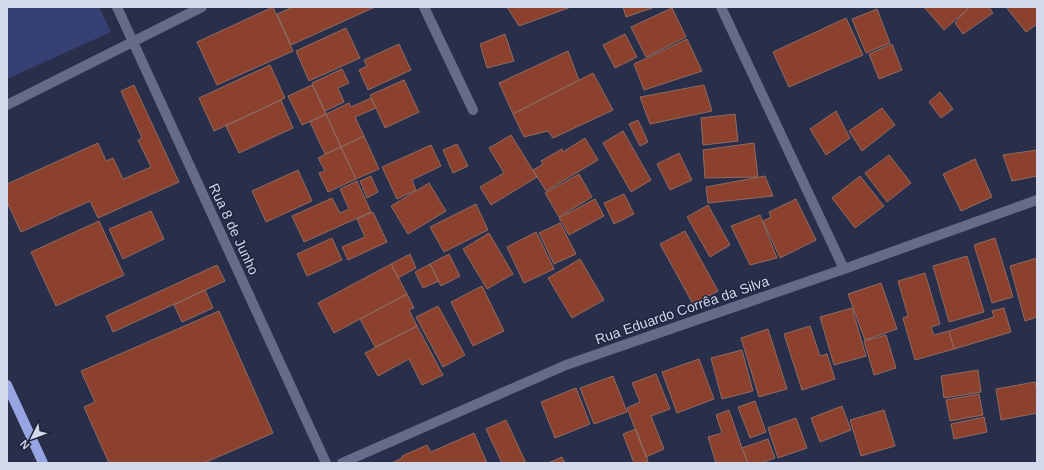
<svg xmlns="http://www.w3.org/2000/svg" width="1044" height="470" viewBox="0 0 1044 470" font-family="Helvetica,sans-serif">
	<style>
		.green { fill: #364072 }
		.building { fill: #8b412d; stroke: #8f6b61 }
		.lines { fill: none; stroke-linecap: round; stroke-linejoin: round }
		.minor { stroke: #646c8a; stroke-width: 10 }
		.major { stroke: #97a5e2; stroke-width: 10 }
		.labels { text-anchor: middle; stroke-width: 3; stroke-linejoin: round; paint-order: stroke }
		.street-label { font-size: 14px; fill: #d3d8ea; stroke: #1f253f }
	</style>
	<rect width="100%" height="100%" fill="#292f4a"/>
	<!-- green -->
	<path class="green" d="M7,7H99L111,32L7,79Z"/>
	<!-- building -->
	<path class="building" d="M273,7L293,51L217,85L197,42Z
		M293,7H375L291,45L277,14Z
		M507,7H571L519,26Z
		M623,7H655L626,17Z
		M924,7H970L944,30Z
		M969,7H989L993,13L963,34L955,23Z
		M1006,7H1037V24L1026,32Z
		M672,8L686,37L646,57L631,27Z
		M877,9L890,43L866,53L852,19Z
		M846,18L863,55L789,87L773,52Z
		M346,28L360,58L309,81L296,51Z
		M505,34L514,61L487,68L480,44Z
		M625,34L637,57L615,68L603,45Z
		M687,39L702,71L644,90L634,64Z
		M399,44L411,70L368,90L359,70L367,66L364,60Z
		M892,44L902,70L879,79L869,54Z
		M568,51L579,80L513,114L499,83Z
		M270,65L285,98L214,131L199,98Z
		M342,69L349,83L338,88L344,102L325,111L312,83Z
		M593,73L613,110L553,138L548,131L524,137L513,114Z
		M404,80L419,112L385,128L370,95Z
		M134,85L179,182L98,218L90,201L21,232L7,202V184L98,143L106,161L113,158L123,179L151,167L138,140L142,138L121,91Z
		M312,85L326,114L302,125L288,96Z
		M704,85L712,111L650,124L640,97Z
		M940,92L953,109L941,118L929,102Z
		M371,98L376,108L355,117L364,136L341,147L326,114L349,103L351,107Z
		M281,100L293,128L239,153L226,126Z
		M882,108L895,125L862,151L849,131Z
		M836,111L850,138L826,155L810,129Z
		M326,114L341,147L325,154L310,122Z
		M735,114L738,141L703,145L701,118Z
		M638,120L648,142L640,146L629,124Z
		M623,131L651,180L631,192L603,143Z
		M511,135L537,177L491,205L480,187L504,173L489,148Z
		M364,136L379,169L356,179L341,147Z
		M585,138L598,160L546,191L533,170L543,164L541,161L562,149L563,152Z
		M754,143L758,177L705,178L703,150Z
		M457,144L468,166L453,173L443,150Z
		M431,145L441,166L412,180L416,190L397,199L382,167Z
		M341,147L356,179L328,192L319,173L325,171L318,158Z
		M1037,150V176L1012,181L1003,155Z
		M679,153L692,180L670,190L657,164Z
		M889,155L911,183L887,202L865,173Z
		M975,159L992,197L961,211L943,174Z
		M298,170L312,201L266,222L252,191Z
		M579,174L592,197L559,217L545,193Z
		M371,176L378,192L367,198L360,181Z
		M765,176L773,196L708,203L706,187Z
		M860,176L884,206L855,228L832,198Z
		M357,181L371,212L304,242L292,216L332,198L340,213L349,209L340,189Z
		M429,183L446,211L408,234L391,206Z
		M624,194L634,214L614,224L604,203Z
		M595,199L604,216L569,235L559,218Z
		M796,199L816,240L780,258L763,221L771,217L769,212Z
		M476,204L488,230L444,252L430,227Z
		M708,205L730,245L710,257L687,217Z
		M151,211L164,239L123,259L109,229Z
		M373,212L387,242L348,260L342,247L365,237L357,219Z
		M760,215L777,258L750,265L731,226Z
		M99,221L124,275L56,306L31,252Z
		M560,223L576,254L554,264L539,233Z
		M685,231L718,291L693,304L660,244Z
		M536,232L554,269L524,283L507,247Z
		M489,233L513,274L487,289L463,249Z
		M332,238L342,260L307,276L297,254Z
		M995,238L1013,297L992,303L974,245Z
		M410,254L416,268L398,278L391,264Z
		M449,254L460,276L441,286L430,264Z
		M967,256L984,312L949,322L933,266Z
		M1037,258V317L1025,321L1010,266Z
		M580,259L604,300L572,318L548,278Z
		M391,264L407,294L334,333L318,303Z
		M430,264L439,281L423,288L415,272Z
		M217,265L225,281L113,332L106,316Z
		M925,273L940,324L931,327L934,335L949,331L954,349L915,360L903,318L908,316L898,281Z
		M881,283L897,329L865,340L848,294Z
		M482,286L504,331L473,346L451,302Z
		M205,290L213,308L182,322L174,305Z
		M407,294L414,308L409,310L417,326L375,347L360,319Z
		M438,306L465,355L443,367L416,317Z
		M852,308L866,356L834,365L820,317Z
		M1004,308L1011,332L954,349L949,331L994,317L992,311Z
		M219,311L273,433L204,463H109L84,407L95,402L81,371Z
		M417,326L443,375L422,385L409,359L378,376L365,353Z
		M810,326L820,356L827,354L835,379L802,390L784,334Z
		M768,329L787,389L759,397L741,338Z
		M886,335L896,368L874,375L864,341Z
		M742,350L753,391L722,399L711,358Z
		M699,359L714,399L677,413L662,372Z
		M978,370L981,392L944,398L941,376Z
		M656,374L670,409L651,416L664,449L646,457L627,408L640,402L632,383Z
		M613,376L627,412L594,424L580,388Z
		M1035,382L1037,393V413L1001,420L996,389Z
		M576,388L590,424L555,438L541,402Z
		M979,394L983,415L950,421L946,400Z
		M755,401L766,432L750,438L738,407Z
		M842,406L851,430L820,442L811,418Z
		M729,410L742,448L748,463H716L708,437L722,433L716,415Z
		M884,410L895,446L861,456L850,420Z
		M984,417L987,432L954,439L951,424Z
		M796,418L807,448L778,458L768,428Z
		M506,420L526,463H502L486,429Z
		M636,429L648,461L644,463H634L623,434Z
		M474,433L487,463H392L402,458V456L427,445L431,452Z
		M768,439L775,458L761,463H748L742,448Z
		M562,457L565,463H548Z"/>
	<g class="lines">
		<!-- minor -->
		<path class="minor" d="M117,7L326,463
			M424,7L473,110
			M721,7L844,269
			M7,105L202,7
			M342,463L566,365L844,269L1037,200"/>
		<!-- major -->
		<path class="major" d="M7,385L43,463"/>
	</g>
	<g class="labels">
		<!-- street labels -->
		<g class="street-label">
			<text transform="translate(234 229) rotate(65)" y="5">Rua 8 de Junho</text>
			<text transform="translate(682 310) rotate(-19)" y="5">Rua Eduardo Corrêa da Silva</text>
		</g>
	</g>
	<!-- border -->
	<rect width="1044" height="470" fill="none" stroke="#d3d8ea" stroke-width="16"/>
	<!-- north arrow -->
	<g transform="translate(32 438) rotate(228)" stroke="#1f253f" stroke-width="3" paint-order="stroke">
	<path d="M0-3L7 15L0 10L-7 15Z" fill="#d3d8ea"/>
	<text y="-6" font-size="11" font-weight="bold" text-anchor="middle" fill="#d3d8ea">N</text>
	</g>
</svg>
